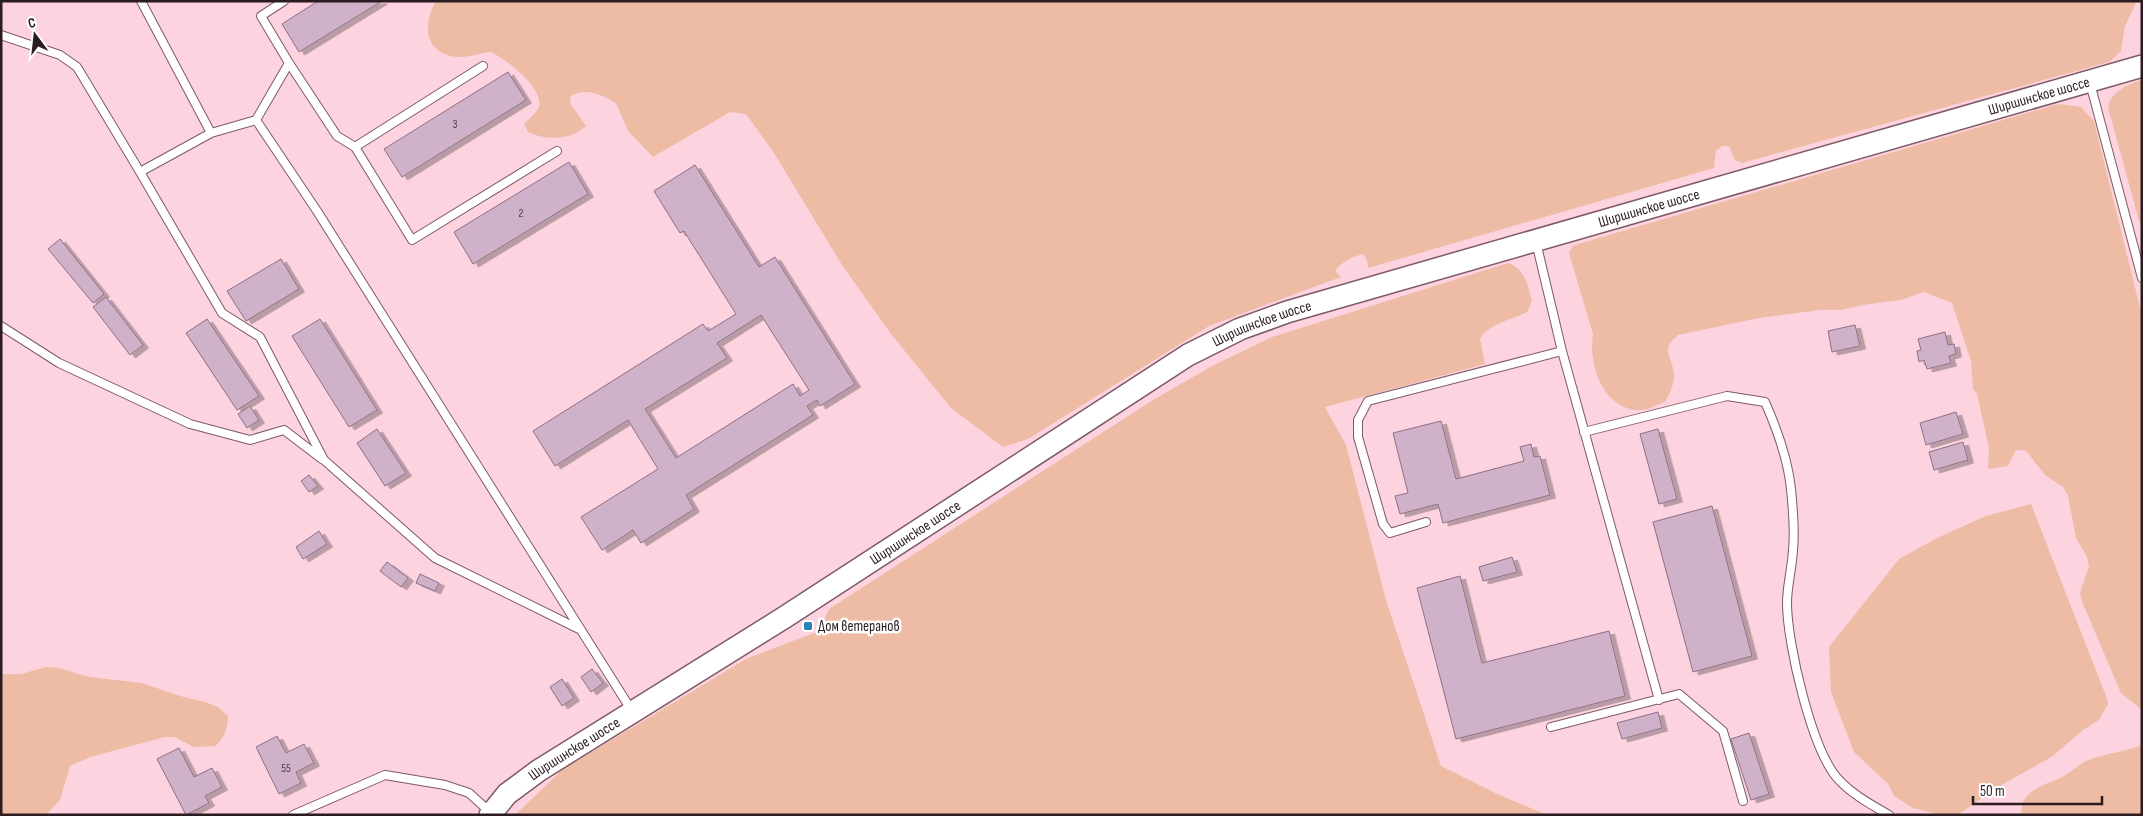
<svg xmlns="http://www.w3.org/2000/svg" width="2143" height="816" viewBox="0 0 2143 816" font-family="'Sofia Sans Condensed',sans-serif">
	<style>
		.green { fill: #eebca5 }
		.building { fill: #d0b1ca; stroke: #8c6f86; fill-rule: evenodd; filter: url(#shadow) }
		.lines { fill: none; stroke-linecap: round; stroke-linejoin: round }
		.lane-casing { stroke: #7d5a65; stroke-width: 10 }
		.secondary-casing { stroke: #7d5a65; stroke-width: 24 }
		.lane { stroke: #fff; stroke-width: 8 }
		.secondary { stroke: #fff; stroke-width: 21 }
		.poi-dot { fill: #2b85b2; stroke: #fff; stroke-width: 2 }
		.labels { text-anchor: middle; stroke-width: 5; stroke-linejoin: round; paint-order: stroke }
		.number-label { font-size: 12px; fill: #54414b }
		.street-label { font-size: 15px; fill: #2b1c21; stroke: #fff }
		.poi-label { font-size: 15px; fill: #2b1c21; stroke: #fff; text-anchor: start }
	</style>
	<defs>
		<filter id="shadow"><feDropShadow dx="5.5" dy="3" stdDeviation="0" flood-color="#0004"/></filter>
	</defs>
	<rect width="100%" height="100%" fill="#fcd3df"/>
	<!-- green -->
	<path class="green" d="M436,1H2137L2125,26L2121,51L2109,62L1742,163L1735,160L1729,146H1722L1716,151L1714,168L1368,268L1367,260L1363,254C1351,257 1343,261 1335,271L1341,277L1209,326L1028,439L1003,447L951,408L891,334L842,265L774,153L746,114L730,112L653,157L628,131L616,103C602,95 586,87 571,96L570,103L586,126C571,140 546,141 528,132L524,124C529,119 537,113 539,106C544,88 504,58 491,52C481,53 472,56 463,57C427,58 420,28 436,1Z
		M2142,80V225L2139,221L2108,107C2111,92 2128,84 2142,80Z
		M2058,104L2081,107L2094,121L2142,316V710L2121,693L2083,604L2080,593L2089,566L2087,557L2076,538L2068,496L2063,487L2045,475L2026,451L2016,450L2008,466L1988,469L1989,448L1977,394L1973,389L1971,361L1952,303L1924,292L1901,300L1862,305L1842,310H1820L1759,318L1678,335C1659,350 1673,357 1674,375C1674,385 1670,393 1665,402C1656,405 1645,412 1635,410C1602,406 1588,363 1593,334L1569,253L1572,247L1578,244Z
		M1508,263C1525,268 1528,286 1532,301L1527,312C1512,320 1489,323 1480,339L1485,364L1325,407L1346,445L1386,600L1441,766L1495,793L1547,815H515L562,770L746,659L819,631L829,609L1153,400L1212,366L1272,337Z
		M2031,504L2106,696L2108,704L2099,720L2083,730L2053,756L1993,790L1958,815H1941L1913,808L1894,796L1888,784L1854,752L1831,692L1829,647L1899,559L1937,538L1986,516Z
		M46,667L59,668L89,677L142,683L180,696L205,702L218,707L228,716C227,730 225,737 215,746L194,747L175,737H165L90,757L70,766L60,800L46,815H1V674H21Z
		M2142,745V815H2022C2017,792 2045,785 2060,778C2071,773 2078,764 2089,760C2106,753 2125,752 2142,745Z"/>
	<!-- building -->
	<path class="building" d="M318,1H382L299,52L282,24Z
		M508,72L526,100L402,177L384,149Z
		M569,162L588,194L473,264L454,232Z
		M695,165L759,267L775,257L855,384L820,406L817,400L807,406L813,415L686,495L694,509L641,543L633,530L602,550L581,517L658,469L628,420L555,466L533,431L703,324L708,331L736,314L684,231L680,233L654,191ZM761,315L809,390L800,396L793,384L676,458L645,409L727,358L717,343Z
		M60,239L104,294L93,303L48,249Z
		M281,259L299,289L246,321L227,291Z
		M106,297L143,345L130,355L93,307Z
		M207,319L259,396L237,410L186,333Z
		M320,319L377,410L349,427L292,336Z
		M1855,325L1860,346L1832,352L1828,331Z
		M1945,332L1948,345L1954,344L1956,354L1949,356L1951,363L1927,369L1924,360L1919,362L1917,351L1921,350L1918,339Z
		M250,406L259,420L247,428L238,414Z
		M1956,412L1963,434L1926,445L1920,423Z
		M1441,421L1456,479L1524,461L1520,447L1531,444L1534,457L1540,456L1550,495L1443,523L1438,504L1400,514L1395,496L1408,493L1393,433Z
		M377,429L406,473L385,486L357,443Z
		M1658,429L1677,499L1659,504L1640,434Z
		M1963,442L1968,460L1934,470L1929,452Z
		M309,475L318,486L309,492L301,481Z
		M1712,506L1752,656L1693,672L1653,522Z
		M319,531L327,544L303,559L296,547Z
		M1512,557L1517,572L1483,581L1479,567Z
		M387,562L408,578L401,587L380,571Z
		M420,574L439,583L435,591L416,583Z
		M1460,576L1482,663L1609,631L1625,696L1456,739L1417,588Z
		M592,669L603,683L591,692L581,677Z
		M562,679L574,698L562,706L550,687Z
		M1658,712L1662,728L1622,739L1617,723Z
		M1749,733L1769,794L1751,800L1731,739Z
		M277,736L286,753L304,744L314,763L296,772L301,783L279,794L256,747Z
		M179,748L194,777L212,768L222,787L205,796L209,803L186,815L157,759Z"/>
	<g class="lines">
		<defs>
			<path id="lane" d="M141,1L211,133L256,120L317,211L632,711
				M1,35L60,55L77,67L140,172L211,133
				M289,63L337,136L355,147L412,240L557,151
				M2090,83L2142,278
				M256,120L289,63L261,16L284,1
				M355,147L483,66
				M140,172L222,313L260,337L324,460L435,558L579,629
				M1536,242L1562,351L1659,700
				M1,326L59,363L190,424L250,440L284,430L322,459
				M1584,432L1727,396L1765,402C1777,429 1788,460 1791,489C1793,509 1795,531 1793,550C1792,568 1787,586 1787,603C1787,643 1812,752 1839,780C1853,795 1872,805 1889,815
				M1426,522L1390,533L1383,524L1358,437V420L1368,401L1562,351
				M1551,727L1679,694L1723,731L1743,801
				M293,815L385,775L445,785L469,793L490,812"/>
			<g id="secondary">
				<path id="s1" d="M490,815L507,794L538,771L785,617L1188,355L1240,329L1287,312L2142,66"/>
			</g>
		</defs>
		<!-- lane casing -->
		<use href="#lane" class="lane-casing"/>
		<!-- secondary casing -->
		<use href="#secondary" class="secondary-casing"/>
		<!-- lane -->
		<use href="#lane" class="lane"/>
		<!-- secondary -->
		<use href="#secondary" class="secondary"/>
	</g>
	<!-- markers -->
	<rect class="poi-dot" x="803" y="621" width="10" height="10" rx="2.5"/>
	<g class="labels">
		<!-- number labels -->
		<g class="number-label">
			<text x="455" y="128">3</text>
			<text x="521" y="217">2</text>
			<text x="286" y="772">55</text>
		</g>
		<!-- street labels -->
		<g class="street-label">
			<text dy="5" stroke="none"><textPath href="#s1" startOffset="1728">Ширшинское шоссе</textPath></text>
			<text dy="5" stroke="none"><textPath href="#s1" startOffset="1322">Ширшинское шоссе</textPath></text>
			<text dy="5" stroke="none"><textPath href="#s1" startOffset="918">Ширшинское шоссе</textPath></text>
			<text dy="5" stroke="none"><textPath href="#s1" startOffset="512">Ширшинское шоссе</textPath></text>
			<text dy="5" stroke="none"><textPath href="#s1" startOffset="108">Ширшинское шоссе</textPath></text>
		</g>
		<!-- poi labels -->
		<g class="poi-label">
			<text x="818" y="631">Дом ветеранов</text>
		</g>
	</g>
	<!-- border -->
	<rect width="2143" height="816" fill="none" stroke="#2b1c21" stroke-width="5"/>
	<!-- north arrow -->
	<g transform="translate(35 35) rotate(345)" stroke="#ffffff" stroke-width="4" paint-order="stroke">
	<path d="M0-4L9 19L0 12L-9 19Z" fill="#2b1c21"/>
	<text y="-8" font-size="14" font-weight="bold" text-anchor="middle" fill="#2b1c21">С</text>
	</g>
	<!-- scale -->
	<path d="M1973 796v8h129v-8" fill="none" stroke="#2b1c21" stroke-width="2.5"/>
	<text x="1980" y="796" font-size="15" fill="#2b1c21" stroke="#ffffff" stroke-width="4" paint-order="stroke">50 m</text>
</svg>
